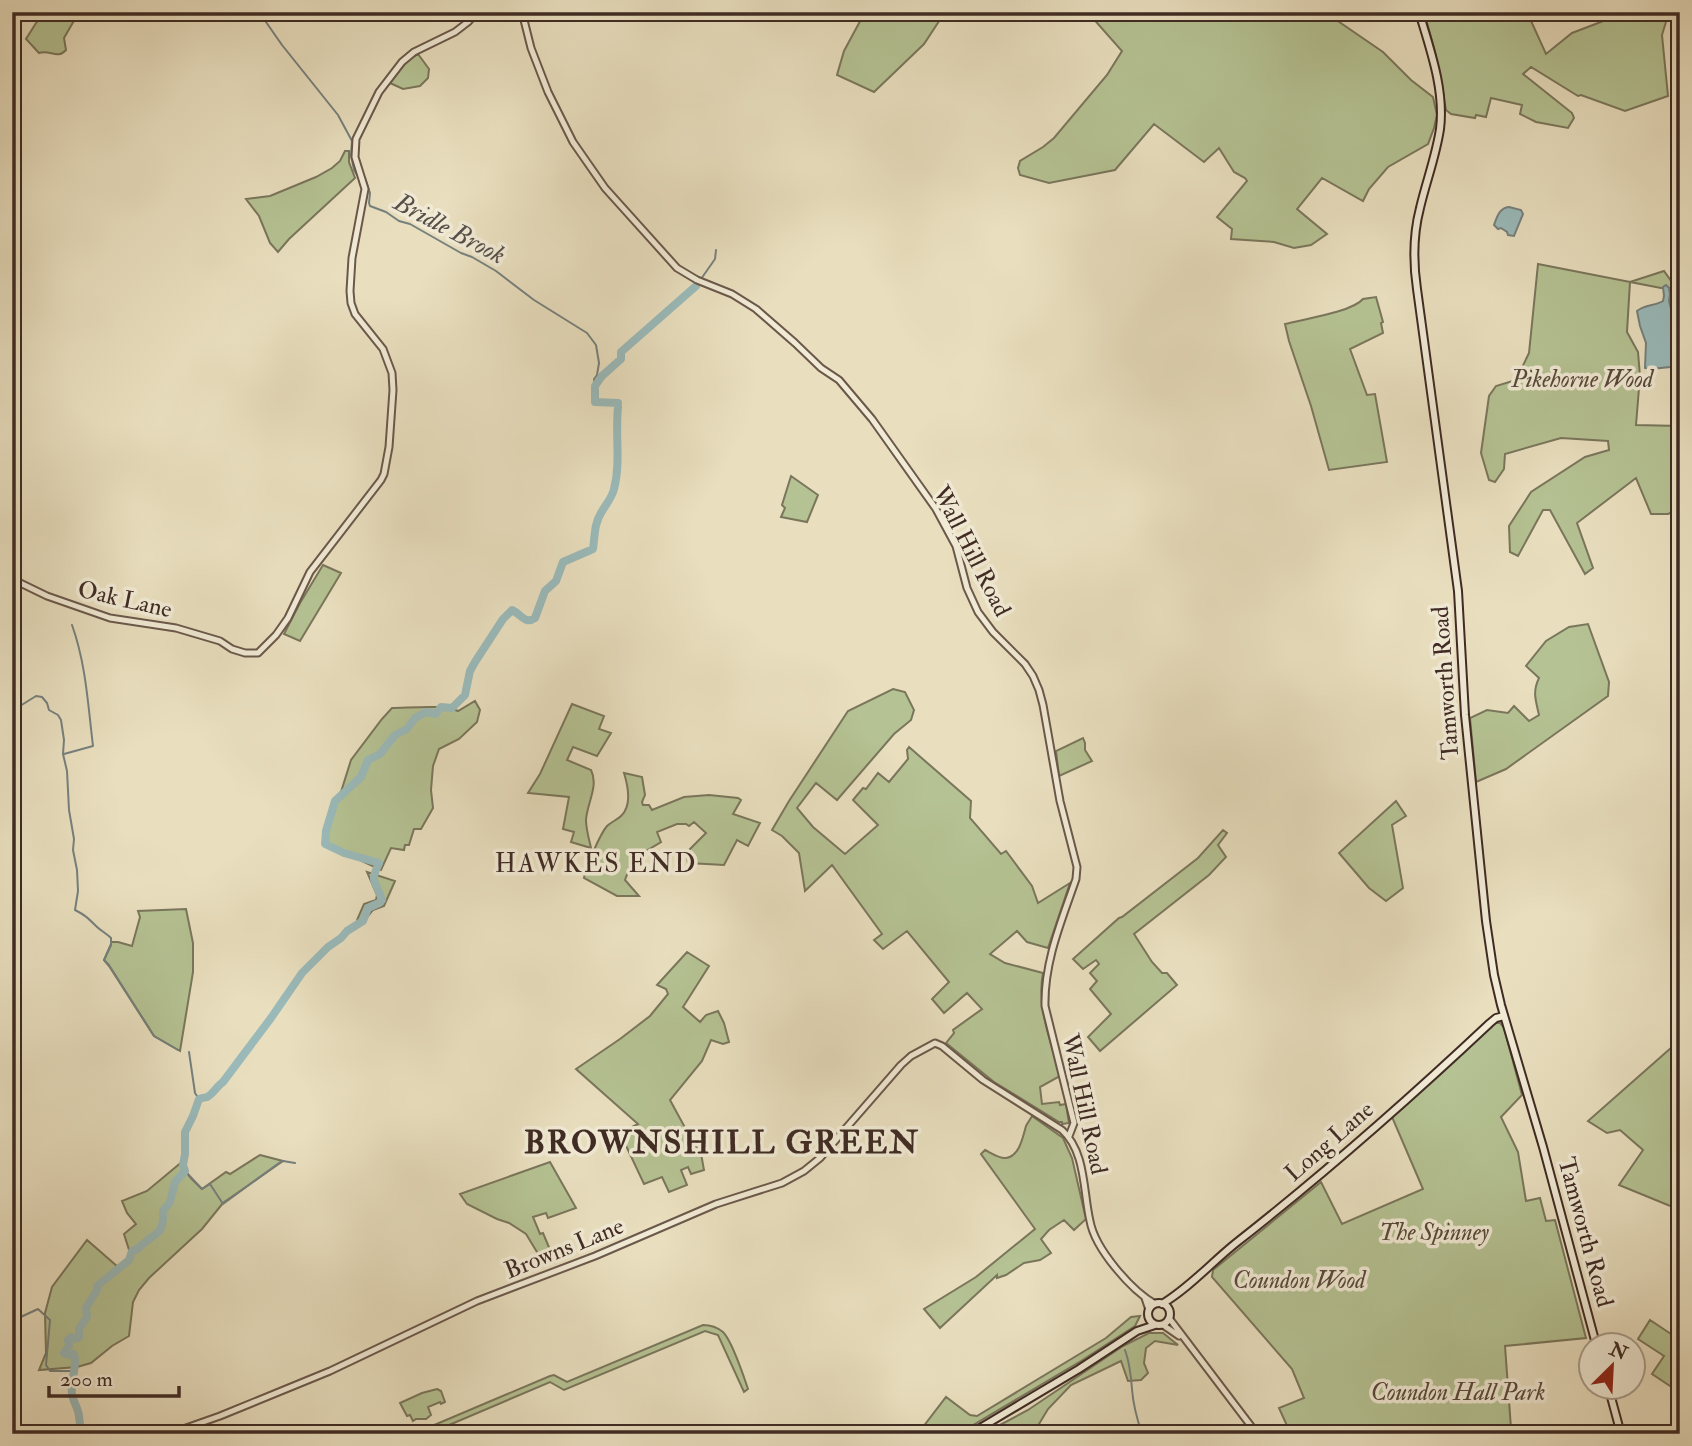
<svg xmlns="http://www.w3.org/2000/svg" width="1692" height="1446" viewBox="0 0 1692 1446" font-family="'IM FELL Double Pica',serif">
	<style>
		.green { fill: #b5c293; stroke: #7a765c; stroke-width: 2 }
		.water { fill: #9ababa; stroke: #76817e; stroke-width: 2 }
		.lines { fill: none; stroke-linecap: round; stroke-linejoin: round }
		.stream { stroke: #76817e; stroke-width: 2 }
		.river { stroke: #9ababa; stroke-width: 8 }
		.tertiary-casing { stroke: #6a584b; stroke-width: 9 }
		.secondary-casing { stroke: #3f2b24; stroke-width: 10 }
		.tertiary { stroke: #f1ead5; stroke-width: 5 }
		.secondary { stroke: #f1ead5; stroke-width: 6 }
		.labels { text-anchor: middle; stroke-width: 7; stroke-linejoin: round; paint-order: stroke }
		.park-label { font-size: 24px; font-style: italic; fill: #57493a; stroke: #f1ead5 }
		.street-label { font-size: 24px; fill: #3f2b24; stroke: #f1ead5 }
		.water-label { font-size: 26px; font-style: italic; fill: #564f4a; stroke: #f1ead5 }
		.neighbourhood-label { font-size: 26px; letter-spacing: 2px; fill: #3f2b24; stroke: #f1ead5 }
		.district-label { font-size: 32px; font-weight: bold; letter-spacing: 2px; fill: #3f2b24; stroke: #f1ead5 }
	</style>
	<rect width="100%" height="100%" fill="#e9dfbf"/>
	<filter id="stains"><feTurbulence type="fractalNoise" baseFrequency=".00286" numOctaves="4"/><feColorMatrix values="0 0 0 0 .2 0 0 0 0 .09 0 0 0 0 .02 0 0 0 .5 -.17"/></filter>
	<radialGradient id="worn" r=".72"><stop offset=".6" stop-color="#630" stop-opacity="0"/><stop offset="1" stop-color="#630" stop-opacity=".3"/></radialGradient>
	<!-- green -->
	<path class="green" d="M46,12H79L64,38L66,50C57,60 50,49 39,53L26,39L36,23Z
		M865,12H945L924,44L874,92L837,75L844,51Z
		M1089,12H1335L1332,17L1383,52L1411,80L1433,97L1437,115L1434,128L1428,144L1388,167L1369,189L1363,201L1322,178L1297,209L1327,234L1311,245L1294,248L1274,242L1231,239L1232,229L1217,217L1247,181L1245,178L1234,172L1219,148L1204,162L1154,124L1115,170L1049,183L1020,175L1018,168L1020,161L1043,147L1054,138L1107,75L1122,51L1090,15Z
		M1424,12H1527L1546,54L1572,33L1627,12H1669L1662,35L1668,96L1625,111L1581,95L1578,96L1531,67L1523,74L1572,113L1574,118L1568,128L1536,122L1520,114L1522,105L1491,98L1486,117L1476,115L1475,118L1451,114L1446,110L1435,52Z
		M418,54L429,69L428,78L420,86L403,89L390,83L408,60Z
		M345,151H349V162L355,178L289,239L278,252L270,243L259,216L246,199L270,196L316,177L332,168L340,161Z
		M1538,264L1630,282L1664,271L1676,288H1661L1630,282L1627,332L1638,352L1640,376L1636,425L1680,426V509L1668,514H1651L1636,478L1577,523L1593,568L1585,574L1550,510H1543L1518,556L1510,552L1509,526L1531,492L1585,457L1609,450L1608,441L1561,438L1505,454L1504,469L1495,482L1489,480L1481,453L1489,396L1496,386L1516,380L1529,353Z
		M1376,297L1383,322L1381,323L1383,333L1350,349L1367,395L1375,394L1387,462L1329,470L1311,406L1289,341L1285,324C1304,319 1352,312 1363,299Z
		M791,476L818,495L807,522L781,517L785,508L782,505Z
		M323,565L341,573L300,641L284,634L300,603Z
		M1588,624L1609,682L1608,696L1506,769L1476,782L1470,718L1487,710L1508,713L1514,706L1529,721L1539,715C1536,701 1532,692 1539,678L1526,666L1546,641L1569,627Z
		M893,689L905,692L914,710L911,720L894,734L837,800L816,783L797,808L813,827L845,854L878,825L853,800L863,788L866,789L878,773L889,782L908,759L907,750L909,747L971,801L970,818L1001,854L1006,851L1032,886L1038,903L1070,883L1048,948L1027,942L1017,931L990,954L1005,963L1043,973C1036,1007 1052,1044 1060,1076L1040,1087L1042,1104L1059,1102L1060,1105L1066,1104L1069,1123L1062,1124V1122H1059L994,1082L946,1043L954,1033L953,1030L982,1009L967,993L944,1013L932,999L949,982L907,931L883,949L874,940L882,934L832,865L805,891L799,853L782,836L772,830L789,801L848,711Z
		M475,701L480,710L477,722L459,739L439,749L433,766L431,790L433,808L421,829H414L409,845H405L404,850L391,848L381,870L325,844L332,810L340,795L351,760L382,719L392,708C409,708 445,704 458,711Z
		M572,704L604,716L599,729L611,733L597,756L573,747L567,760L591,770C599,786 587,803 586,820C586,829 589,839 591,848L571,842L574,832L563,829L569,797L528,793L540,774Z
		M1083,738L1085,743V750L1092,761L1059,776L1056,751Z
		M624,773L642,777L645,795L642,802L643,805H649L652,810L684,797L709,795L738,798L741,800L733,814L760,823L748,846L737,840L724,865L688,863L687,856L685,854L706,833L694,822L689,826L686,824H677L657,832L661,842L633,859L625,880L639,896H617L584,878C586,867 600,834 607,826C611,822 617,820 621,816C632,806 628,786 624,773Z
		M1396,801L1406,816L1392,825L1403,888L1386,901L1369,888L1339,853Z
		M1223,830L1227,833L1218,845L1226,857L1209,875L1134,934L1152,962L1162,973H1167L1177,985L1100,1051L1088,1037L1111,1014L1090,989L1097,981L1090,973L1099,964L1096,960L1083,969L1073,959L1119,918L1122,917L1198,858Z
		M367,872L395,881L384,906L373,910L361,925L357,920L364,904L376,900L377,895Z
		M186,909L193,943V972L180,1051L154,1036L109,966L104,960L111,945V942H118L132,946L140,917L138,911Z
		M687,952L709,966L683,1007L700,1022L706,1015L718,1011L724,1023L729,1042L723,1044L711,1040L702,1061L670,1100L695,1146L700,1148L704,1170L691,1174L688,1167L681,1170L687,1185L669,1192L662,1177L644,1184L620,1133L638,1124L576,1069L620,1039L650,1016L668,994L666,989L657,985Z
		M1494,1023H1500L1504,1028L1522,1095L1501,1117L1518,1152L1526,1201L1540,1198L1546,1221L1555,1220L1586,1338L1505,1346L1511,1428L1609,1434H1288L1289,1430L1279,1408L1304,1398L1292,1369L1212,1277L1213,1270L1321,1182L1342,1224L1423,1189L1392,1117Z
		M1680,1040V1210L1619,1185L1643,1150L1620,1130L1607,1133L1588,1121Z
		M1032,1116L1063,1138L1072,1158L1086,1219L1074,1230L1064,1220L1049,1230L1041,1239L1051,1253L1040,1260L1024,1263L1006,1275L997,1278V1275L940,1328L924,1309L976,1277L1035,1229L981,1154L985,1150C991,1153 1000,1159 1006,1158C1020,1156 1023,1136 1026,1126C1027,1124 1031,1118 1032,1116Z
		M260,1155L283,1161L223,1203L202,1229L149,1278L139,1290L133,1302L129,1336L112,1346L91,1363L77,1367L39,1370L46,1353L45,1313L52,1287L87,1240L118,1267L130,1258V1253L124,1234L136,1224L127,1213L122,1201L147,1191L183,1161C184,1173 193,1181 202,1189L226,1172L230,1174Z
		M550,1162L576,1208L548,1218L546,1213L533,1217L540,1234L543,1233L551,1252L540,1257L526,1234L509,1223L497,1219L467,1204L460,1194Z
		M1140,1316L1135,1326L1081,1361L958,1434H923L920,1431L946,1397L970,1415L977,1416L1106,1338L1131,1317Z
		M1650,1320L1680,1340V1385L1676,1390L1652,1374L1664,1356L1638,1339Z
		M703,1325C710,1325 717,1327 723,1332C731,1340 744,1377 748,1389L744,1392L718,1335L705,1331L564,1390L550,1382L428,1434H413L550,1376L554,1375L567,1382Z
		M1149,1333H1163L1178,1345L1155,1341L1146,1348L1144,1363L1148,1373L1141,1380L1128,1381L1121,1361L1071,1385L1048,1409L1036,1429L1038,1434H1001L999,1432L995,1434H983L1028,1410L1123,1346Z
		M437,1389L441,1391L445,1402L441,1404L440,1402L428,1407L431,1415L426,1419H416L413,1421L410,1415L407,1416L400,1403L422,1393Z"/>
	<!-- water -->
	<path class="water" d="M1509,207L1521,210L1523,214L1514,236L1508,235L1507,232L1501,228L1498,229L1494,225C1497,217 1499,208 1509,207Z
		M1666,285L1669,288L1670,294L1669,301L1680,344V366L1651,369L1645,368L1646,343L1640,326L1637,311C1645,304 1655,306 1663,301L1664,296L1663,287Z"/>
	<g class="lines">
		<!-- stream -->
		<path class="stream" d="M259,12L282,45L338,115L352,141L351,155L354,170L359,178
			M365,178L370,193L369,203L370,206L386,212L399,221L410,224L461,253L472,257L496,271L534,300L587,333L596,345L599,363L597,375L594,379L595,386
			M701,279L715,259L716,250
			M1675,427V439L1680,448
			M12,704L20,706L36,696L42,697L47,703L49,710L58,715L61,720L64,740L63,754L67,771L69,810L74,839L73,850L77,870L78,891L75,910C85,915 88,918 96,926C101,931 106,933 111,938V944L104,960L109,965L154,1036L178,1050
			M64,754L93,746C88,705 86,664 72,625
			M189,1052L195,1093L199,1099
			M185,1171L202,1189L210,1184L223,1204L279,1163L283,1161L295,1163
			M12,1321L38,1309L50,1320L46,1365L50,1371H73
			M1125,1350C1130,1363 1131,1376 1132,1389C1133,1404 1137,1419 1142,1434"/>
		<!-- river -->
		<path class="river" d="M618,403L595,402V386L602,376L621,359V352L696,286
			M81,1434C80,1428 80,1422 79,1417C79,1409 73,1402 72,1394C70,1380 78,1366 74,1354L69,1355L64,1353L69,1346L68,1340L71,1337L75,1339L79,1337V1329L87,1317L86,1308L97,1290V1286L129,1260L132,1251C142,1248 134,1251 142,1245C158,1231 164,1234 163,1211L170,1202L175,1182L185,1171L183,1165L185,1154V1132L193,1116L199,1099C201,1098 204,1098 207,1097C211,1096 218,1085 223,1082L271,1018L302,973L328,947L341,938L347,931L363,921L368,908L379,903L382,900C376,880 369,884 379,863L344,853L325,844L326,831L335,801L361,777L368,760L380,754L395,735L407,729L415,718L426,712L436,714L441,707L452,708L465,695L470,671L475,662L503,619L512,610C521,614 525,625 535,618L545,591L556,581L563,562L593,549C595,536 594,524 601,513C606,504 612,498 614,489C621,462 615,435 618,407"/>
		<defs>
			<path id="tertiary" d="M522,12L531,48L548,92L573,142L605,188L677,268L697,280L732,294L756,309L795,343L821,368L839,380L872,419L936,509L956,546L967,588L978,612L993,632L1025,664L1033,676L1039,690L1043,705L1060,801L1077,867L1076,879C1062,920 1044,961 1045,1006L1074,1123L1069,1136
				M12,579L47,596L110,618L176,628L220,641L232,649L245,653H258L276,635L288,618L310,572L381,480L384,474L389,447L393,390L392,373L383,349L355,314L351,303L350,291L352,258L365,189L355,157L356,139L379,92L402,62L414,52L455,32L468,22L477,12
				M1145,1298L1149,1310
				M1169,1318L1257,1434
				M1163,1325L1179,1336
				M169,1434L220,1416L330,1371L477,1301L595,1256L716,1204L782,1183L804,1171L820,1158L901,1065L911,1056L935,1043L942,1046L983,1080L1062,1130C1086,1152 1083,1191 1090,1221C1095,1249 1131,1290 1155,1304"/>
			<path id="secondary" d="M1419,12C1430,49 1445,90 1440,129C1436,156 1426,182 1420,208C1413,235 1413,262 1417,289L1458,591L1465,715L1486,921L1494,975L1501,1005L1543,1147L1596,1344
				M1148 1314a11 11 0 1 1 22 0a11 11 0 1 1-22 0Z
				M1162,1304C1189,1288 1211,1263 1236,1243C1324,1174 1408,1100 1490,1023L1496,1018L1504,1016
				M1608,1386L1621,1434
				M970,1434L1079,1369L1137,1331L1155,1325"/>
		</defs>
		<!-- tertiary casing -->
		<use href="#tertiary" class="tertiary-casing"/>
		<!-- secondary casing -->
		<use href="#secondary" class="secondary-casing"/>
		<!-- tertiary -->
		<use href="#tertiary" class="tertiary"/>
		<!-- secondary -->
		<use href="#secondary" class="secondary"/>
	</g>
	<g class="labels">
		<!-- park labels -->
		<g class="park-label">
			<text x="1582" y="387">Pikehorne Wood</text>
			<text x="1434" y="1240">The Spinney</text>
			<text x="1299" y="1288">Coundon Wood</text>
			<text x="1458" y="1400">Coundon Hall Park</text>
		</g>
		<!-- street labels -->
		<g class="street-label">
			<text transform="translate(972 551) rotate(63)" y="8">Wall Hill Road</text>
			<text transform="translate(125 599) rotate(13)" y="8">Oak Lane</text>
			<text transform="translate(1445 683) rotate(-94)" y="8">Tamworth Road</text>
			<text transform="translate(1085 1104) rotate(78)" y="8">Wall Hill Road</text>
			<text transform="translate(1329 1141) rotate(-41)" y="8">Long Lane</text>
			<text transform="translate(1586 1232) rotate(75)" y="8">Tamworth Road</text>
			<text transform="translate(564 1248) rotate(-22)" y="8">Browns Lane</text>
		</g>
		<!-- water labels -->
		<g class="water-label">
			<text transform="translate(450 228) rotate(28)" y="9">Bridle Brook</text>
		</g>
		<!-- neighbourhood labels -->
		<g class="neighbourhood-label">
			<text x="596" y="872">HAWKES END</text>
		</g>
		<!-- district labels -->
		<g class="district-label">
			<text x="722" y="1153">BROWNSHILL GREEN</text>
		</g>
	</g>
	<!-- margin -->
	<rect width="1692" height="1446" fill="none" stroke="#e9dfbf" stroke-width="42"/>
	<rect x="14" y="14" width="1664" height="1418" fill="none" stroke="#3f2b24" stroke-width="3.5"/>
	<rect x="21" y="21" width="1650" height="1404" fill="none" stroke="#3f2b24" stroke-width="2"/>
	<!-- north arrow -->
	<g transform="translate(1612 1366) rotate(24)"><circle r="33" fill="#f1ead5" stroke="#aa9e8e" stroke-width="2"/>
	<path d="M0-5L12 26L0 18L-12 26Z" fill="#8f2418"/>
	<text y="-10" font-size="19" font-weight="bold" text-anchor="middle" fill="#3f2b24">N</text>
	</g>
	<!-- scale -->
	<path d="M49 1386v10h130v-10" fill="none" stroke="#3f2b24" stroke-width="3.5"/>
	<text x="60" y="1386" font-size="21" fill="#3f2b24" stroke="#f1ead5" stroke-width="5" paint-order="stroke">200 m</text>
	<rect width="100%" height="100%" filter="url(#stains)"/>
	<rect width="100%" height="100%" fill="url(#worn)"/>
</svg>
